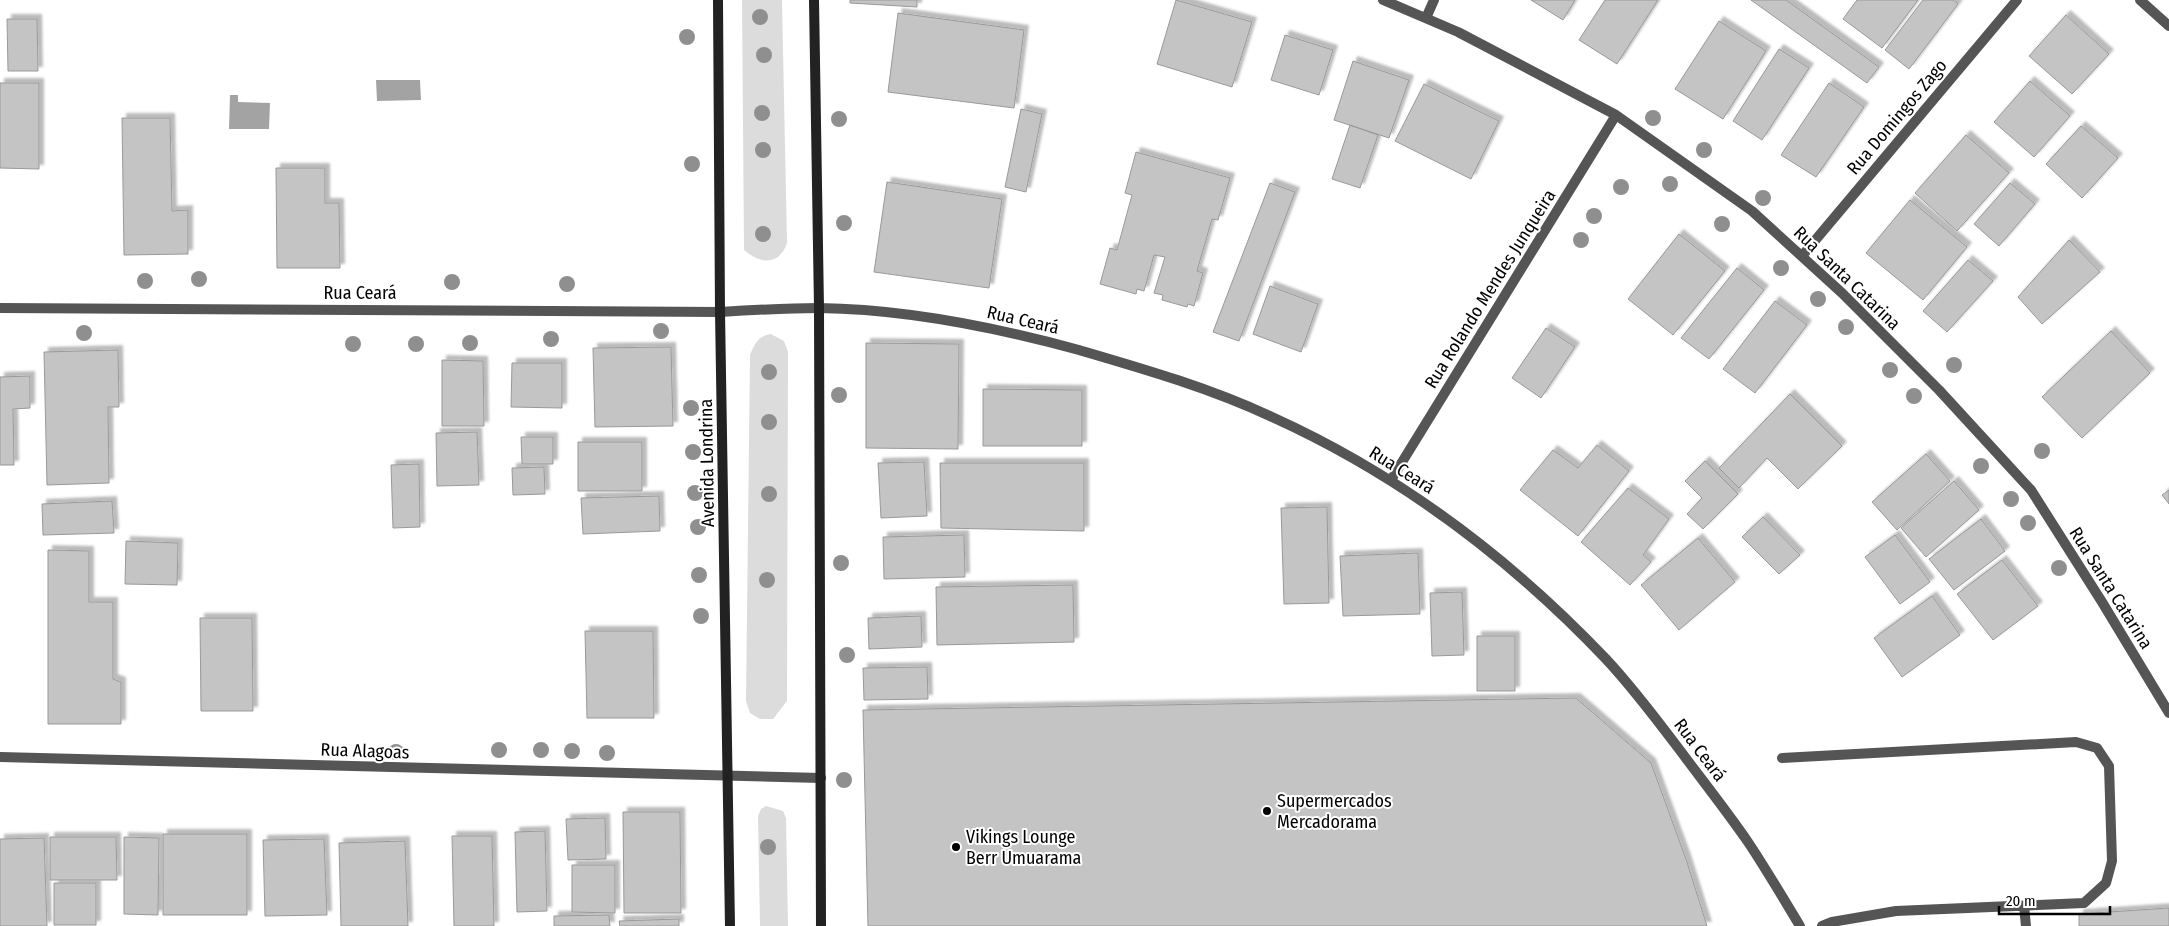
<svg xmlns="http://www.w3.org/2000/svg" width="2169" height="926" viewBox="0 0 2169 926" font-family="'Fira Sans Condensed',sans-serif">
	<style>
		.green { fill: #dcdcdc }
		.water { fill: #a3a3a3 }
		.building { fill: #c4c4c4; stroke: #999; filter: url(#shadow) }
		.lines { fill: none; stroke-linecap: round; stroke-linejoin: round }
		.street { stroke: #555; stroke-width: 10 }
		.secondary { stroke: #222; stroke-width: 10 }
		.tree { fill: #8f8f8f }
		.poi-dot { fill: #000; stroke: #fff; stroke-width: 2 }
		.labels { text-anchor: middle; stroke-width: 4; stroke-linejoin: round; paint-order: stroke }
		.street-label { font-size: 18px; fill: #000; stroke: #fff }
		.poi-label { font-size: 18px; fill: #000; stroke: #fff; text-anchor: start }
	</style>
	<defs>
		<filter id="shadow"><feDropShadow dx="4.5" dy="-4.5" stdDeviation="1" flood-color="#0004"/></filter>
	</defs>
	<rect width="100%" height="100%" fill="#fff"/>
	<!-- green -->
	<path class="green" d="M742,0H782L787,243C779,266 760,264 744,250Z
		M771,334L784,341L788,352L787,701L773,719H760L750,713L746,701L750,355C755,343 758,336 771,334Z
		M766,806L783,811L786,818L788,926H760L758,816L761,809Z"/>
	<!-- water -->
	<path class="water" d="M376,80H420L421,100L377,101Z
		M230,95H238V102L270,103L269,129H229Z"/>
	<!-- building -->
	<path class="building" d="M850,0H917V7L850,3Z
		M1176,0L1252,22L1232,87L1157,64Z
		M1531,0H1575L1563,20Z
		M1605,0H1658L1617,64L1579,40Z
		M1751,0H1786L1879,67L1867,83Z
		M1857,0H1918L1882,48L1843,19Z
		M1923,0H1953L1958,4L1909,69L1885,50Z
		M898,13L1024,30L1014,108L888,92Z
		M2066,15L2109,54L2072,94L2029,56Z
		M7,19H37L38,71H8Z
		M1719,21L1766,51L1723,119L1675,89Z
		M1285,35L1333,50L1319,95L1271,80Z
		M1779,49L1809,68L1762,140L1733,121Z
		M1353,61L1409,80L1389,138L1334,120Z
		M2030,81L2070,116L2034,157L1994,122Z
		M0,83H39V169L0,168Z
		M1829,83L1864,107L1816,177L1781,155Z
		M1424,84L1499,121L1471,179L1395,141Z
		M1021,109L1042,114L1026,192L1005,187Z
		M122,118H170L172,211L188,210V254L124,255Z
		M1350,125L1378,135L1360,188L1332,179Z
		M2081,126L2118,158L2082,198L2046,164Z
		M1966,135L2009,173L1957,231L1915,193Z
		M1136,152L1230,178L1218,220L1212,219L1197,271L1203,273L1194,306L1188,304L1187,307L1162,300L1163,295L1154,293L1165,257L1154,255L1144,291L1137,289L1136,294L1100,284L1110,248L1117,250L1132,195L1125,193Z
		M276,168H325V203H339L340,268H277Z
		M887,182L1002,199L989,288L874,272Z
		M1270,183L1295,192L1239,341L1213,332Z
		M2010,183L2035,204L1999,246L1974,224Z
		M1910,200L1967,247L1923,300L1866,253Z
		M1679,234L1725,271L1673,335L1628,299Z
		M2069,240L2100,272L2042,324L2018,297Z
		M1968,260L1993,281L1947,332L1923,311Z
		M1737,268L1764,290L1709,359L1681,338Z
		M1270,286L1318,304L1301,352L1253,334Z
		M1775,301L1807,325L1755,393L1723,369Z
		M1546,328L1575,347L1541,398L1512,378Z
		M2111,331L2150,373L2082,438L2042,397Z
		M866,343L959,344L958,449L866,448Z
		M671,347L673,426L595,427L593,348Z
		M118,350L119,407H108L109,483L47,485L44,352Z
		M442,360L483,361L484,426H442Z
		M512,363H562V408L511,407Z
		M30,376V408L13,409L14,465H0V377Z
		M983,389L1082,390V446H983Z
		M1790,394L1842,446L1798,489L1767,458L1739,488L1719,468Z
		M477,432L479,485L437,486L436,433Z
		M521,437H553V464H522Z
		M578,442H642V491H578Z
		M1597,445L1629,471L1578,536L1520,490L1553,450L1578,468Z
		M1926,454L1950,481L1897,530L1872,502Z
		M1705,461L1738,494L1703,529L1687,514L1702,498L1685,481Z
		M924,462L927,516L881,518L878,463Z
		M940,463H1084V531L941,528Z
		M419,464L420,527L393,528L391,465Z
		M544,467L545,494L513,495L512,468Z
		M1954,481L1979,510L1926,557L1901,528Z
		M1628,488L1669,519L1643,555L1651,562L1630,585L1581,542Z
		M2169,490V504L2162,495Z
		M659,496L660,531L583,534L581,498Z
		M112,501L114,533L43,535L42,504Z
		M1327,507L1329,603L1284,604L1281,508Z
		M1763,517L1800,555L1779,574L1742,537Z
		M1981,519L2005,551L1954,590L1929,559Z
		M964,535L965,577L884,579L883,537Z
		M1895,535L1930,582L1900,604L1865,557Z
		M1698,538L1735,582L1679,630L1641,585Z
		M126,541L178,543L177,585L125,584Z
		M48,550L89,551V602H113V679L121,682V724H48Z
		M1418,553L1420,614L1343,616L1340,556Z
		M2002,560L2038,606L1993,640L1957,594Z
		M1073,585L1074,642L937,645L936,587Z
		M1462,592L1464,655L1432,656L1430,593Z
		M1932,596L1960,635L1902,677L1874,638Z
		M921,616L922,647L869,649L868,618Z
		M200,618H252L253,711H201Z
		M585,631H653L654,718H587Z
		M1477,636H1515V691H1477Z
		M927,667L928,699L864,700L863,668Z
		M1576,698L1651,763L1686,859L1707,926H868L863,710Z
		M623,812H680L681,913H624Z
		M605,818L606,859L568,860L566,819Z
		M545,831L547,911L517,912L515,832Z
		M163,834H247V915H163Z
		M452,836H492L494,926H454Z
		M50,837H116L117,880H50Z
		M124,837L159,838L158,915L124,914Z
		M44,838L47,926H0V839Z
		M324,839L327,915L265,916L263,840Z
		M405,841L408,926H341L339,843Z
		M572,865H615V913L572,912Z
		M54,883H96V925H54Z
		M2169,908V926H2079V914Z
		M609,915L610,926H554V916Z
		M679,919V926H620L619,921Z"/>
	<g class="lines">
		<!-- street -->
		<path class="street" d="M1383,0L1458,32L1616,115L1752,211L1842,293L1939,390L2031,490L2102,602L2169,713
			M2140,0L2169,26
			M1426,18L1434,0
			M1802,256L2017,0
			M0,308L720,312C753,310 786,308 819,308C907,309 995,327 1079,350C1144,369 1210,388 1272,417C1398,474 1511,559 1606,659C1635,690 1660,724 1685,757C1706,785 1728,813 1748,842C1766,869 1783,898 1800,926
			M1391,480L1616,115
			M0,757L821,778
			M1782,758L2076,742L2097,748L2109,766L2112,861L2106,883L2084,903L1896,911L1832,922L1822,926
			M2024,906L2026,926"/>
		<!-- secondary -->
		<path class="secondary" d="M718,0L720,312L730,926
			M814,0L819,308L821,926"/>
	</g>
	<!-- trees -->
	<g class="tree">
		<circle cx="760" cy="17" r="8"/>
		<circle cx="687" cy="37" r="8"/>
		<circle cx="764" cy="55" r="8"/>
		<circle cx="762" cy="113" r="8"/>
		<circle cx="1653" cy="118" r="8"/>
		<circle cx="839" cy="119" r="8"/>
		<circle cx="763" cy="150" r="8"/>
		<circle cx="1704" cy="150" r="8"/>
		<circle cx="692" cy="164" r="8"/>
		<circle cx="1670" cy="184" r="8"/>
		<circle cx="1621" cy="187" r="8"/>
		<circle cx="1763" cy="198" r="8"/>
		<circle cx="1594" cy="216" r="8"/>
		<circle cx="844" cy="223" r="8"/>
		<circle cx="1722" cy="224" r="8"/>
		<circle cx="763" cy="234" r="8"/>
		<circle cx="1581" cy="240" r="8"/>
		<circle cx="1781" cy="268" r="8"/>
		<circle cx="199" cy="279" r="8"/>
		<circle cx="145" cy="281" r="8"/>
		<circle cx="452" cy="282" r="8"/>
		<circle cx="567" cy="284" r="8"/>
		<circle cx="1818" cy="299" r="8"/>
		<circle cx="1846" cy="327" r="8"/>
		<circle cx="661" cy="331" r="8"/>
		<circle cx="84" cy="333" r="8"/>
		<circle cx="551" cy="339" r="8"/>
		<circle cx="470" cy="343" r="8"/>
		<circle cx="353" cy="344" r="8"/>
		<circle cx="416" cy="344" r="8"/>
		<circle cx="1954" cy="365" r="8"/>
		<circle cx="1890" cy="370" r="8"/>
		<circle cx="769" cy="372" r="8"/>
		<circle cx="839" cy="395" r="8"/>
		<circle cx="1914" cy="396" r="8"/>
		<circle cx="691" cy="408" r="8"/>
		<circle cx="769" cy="422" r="8"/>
		<circle cx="2042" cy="451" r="8"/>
		<circle cx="693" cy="452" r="8"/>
		<circle cx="1981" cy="466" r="8"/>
		<circle cx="695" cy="493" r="8"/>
		<circle cx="769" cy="494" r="8"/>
		<circle cx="2011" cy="499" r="8"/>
		<circle cx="2028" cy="523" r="8"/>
		<circle cx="698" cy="527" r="8"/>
		<circle cx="841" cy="563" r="8"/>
		<circle cx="2059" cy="568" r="8"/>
		<circle cx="699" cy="575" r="8"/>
		<circle cx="767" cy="580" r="8"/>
		<circle cx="701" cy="616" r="8"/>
		<circle cx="847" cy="655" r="8"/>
		<circle cx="499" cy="750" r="8"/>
		<circle cx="541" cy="750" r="8"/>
		<circle cx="572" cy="751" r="8"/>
		<circle cx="396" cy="752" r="8"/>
		<circle cx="607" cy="753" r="8"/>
		<circle cx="844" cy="780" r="8"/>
		<circle cx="768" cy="847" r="8"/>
	</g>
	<!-- markers -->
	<g class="poi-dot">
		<circle cx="1267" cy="811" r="5"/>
		<circle cx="956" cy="847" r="5"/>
	</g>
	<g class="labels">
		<!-- street labels -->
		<g class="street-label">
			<text transform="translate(1897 117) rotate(-50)" y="6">Rua Domingos Zago</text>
			<text transform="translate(1847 278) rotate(44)" y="6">Rua Santa Catarina</text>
			<text transform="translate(1490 289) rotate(-58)" y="6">Rua Rolando Mendes Junqueira</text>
			<text x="360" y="299">Rua Ceará</text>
			<text transform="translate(1023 320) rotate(13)" y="6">Rua Ceará</text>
			<text transform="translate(707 463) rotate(-91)" y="6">Avenida Londrina</text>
			<text transform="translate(1402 470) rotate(32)" y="6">Rua Ceará</text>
			<text transform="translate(2111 588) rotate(58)" y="6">Rua Santa Catarina</text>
			<text transform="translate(1700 750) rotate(53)" y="6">Rua Ceará</text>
			<text transform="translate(365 751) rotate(2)" y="6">Rua Alagoas</text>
		</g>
		<!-- poi labels -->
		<g class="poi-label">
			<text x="1277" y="807">Supermercados<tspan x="1277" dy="21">Mercadorama</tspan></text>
			<text x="966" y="843">Vikings Lounge<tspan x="966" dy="21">Berr Umuarama</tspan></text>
		</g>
	</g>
	<!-- scale -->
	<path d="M1999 906v8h111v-8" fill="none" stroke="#000000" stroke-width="2.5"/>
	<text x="2006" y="906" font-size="15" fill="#000000" stroke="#ffffff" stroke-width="4" paint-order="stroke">20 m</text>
</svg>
